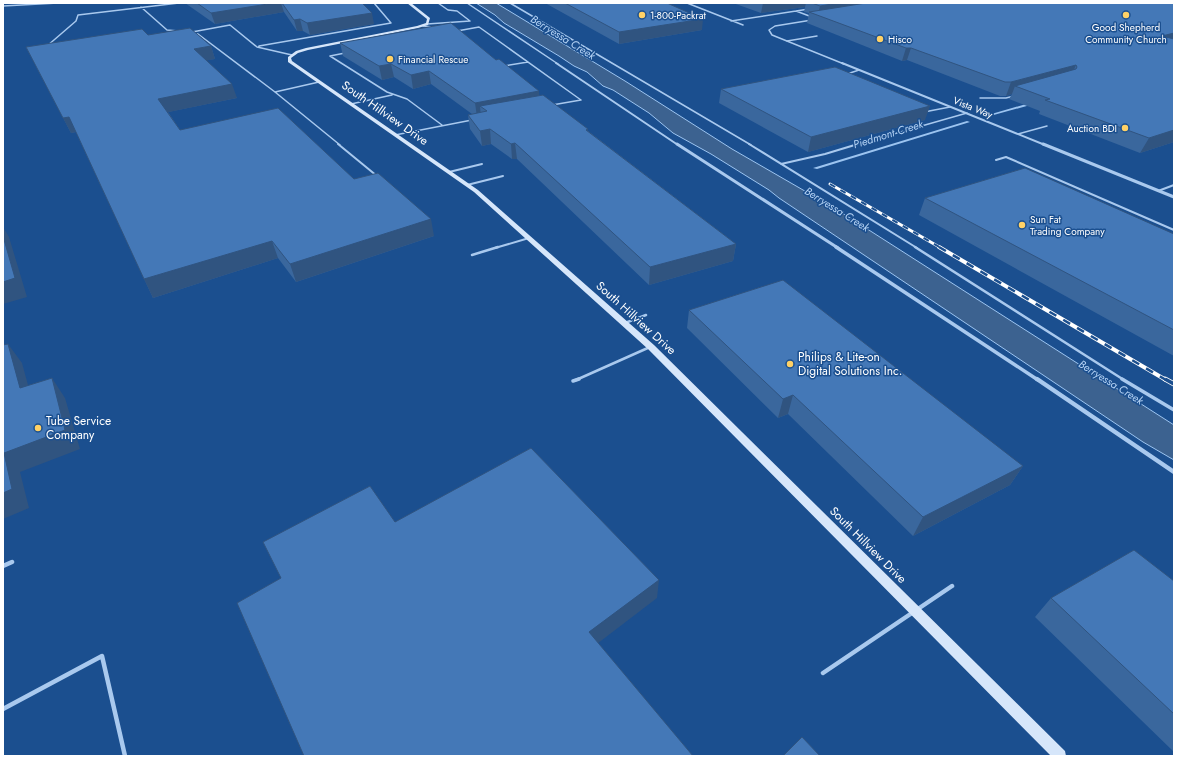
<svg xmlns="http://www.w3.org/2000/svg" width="1177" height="759" viewBox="0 0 1177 759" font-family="Jost,sans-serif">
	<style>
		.water { fill: #3c6290; stroke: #9cc4f0 }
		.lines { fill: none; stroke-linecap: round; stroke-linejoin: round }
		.stream { fill: #9cc4f0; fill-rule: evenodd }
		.lane-far4 { stroke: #a9c9ee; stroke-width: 1.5 }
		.lane-far3 { stroke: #a9c9ee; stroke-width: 2 }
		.lane-far2 { stroke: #a9c9ee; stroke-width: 2.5 }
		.lane-far1 { stroke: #a9c9ee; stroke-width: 3.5 }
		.lane { stroke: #a9c9ee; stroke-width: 4.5 }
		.street-far4 { stroke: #a9c9ee; stroke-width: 1.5 }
		.street-far3 { stroke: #a9c9ee; stroke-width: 2 }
		.street-far2 { stroke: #a9c9ee; stroke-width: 3 }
		.street-far1 { stroke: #a9c9ee; stroke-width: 3.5 }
		.street { stroke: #a9c9ee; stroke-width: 4.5 }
		.secondary { fill: #d6e6fa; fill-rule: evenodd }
		.rail-far2-casing { stroke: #fff; stroke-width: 3 }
		.rail-far1-casing { stroke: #fff; stroke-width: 4 }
		.rail-casing { stroke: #fff; stroke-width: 5 }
		.rail-far2 { stroke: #1b4f8f; stroke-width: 2; stroke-dasharray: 6; stroke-linecap: butt }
		.rail-far1 { stroke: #1b4f8f; stroke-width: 2.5; stroke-dasharray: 8; stroke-linecap: butt }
		.rail { stroke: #1b4f8f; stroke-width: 3.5; stroke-dasharray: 10; stroke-linecap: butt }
		.wall { fill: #3a679d }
		.shaded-wall { fill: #305480 }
		.building { fill: #4478b7; stroke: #305480 }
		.poi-dot { fill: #ffd166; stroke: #1b4f8f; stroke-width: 1.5 }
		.labels { text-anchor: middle; stroke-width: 3; stroke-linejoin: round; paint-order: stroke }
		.far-poi-label { font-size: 10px; fill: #fff; stroke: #1b4f8f; text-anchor: start }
		.far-street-label { font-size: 10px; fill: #fff; stroke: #1b4f8f }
		.far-water-label { font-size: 11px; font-style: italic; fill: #b5d3f5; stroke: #1b4f8f }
		.street-label { font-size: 12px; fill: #fff; stroke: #1b4f8f }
		.poi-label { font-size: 12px; fill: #fff; stroke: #1b4f8f; text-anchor: start }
	</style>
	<rect width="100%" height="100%" fill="#1b4f8f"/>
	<!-- water -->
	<path class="water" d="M476,3H496L625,81L732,149L836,209L1174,425V460L1143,442L779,198L769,190L711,154L673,133L649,113L613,90L603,86L587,72L574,66L559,56L504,23L495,15Z"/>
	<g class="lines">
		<!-- stream -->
		<path class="stream" d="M1033,102H1034V104L990,116L988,115Z
			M967,121L970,122L817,169L813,168Z"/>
		<!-- lane-far4 -->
		<path class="lane-far4" d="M438,3L448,10L457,11L470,21
			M510,3L751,145
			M687,3L743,25
			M3,6L58,3
			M141,7L167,30L179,31
			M796,11L812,17
			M731,21L809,9
			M427,24L470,21
			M423,26L433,27
			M457,31L479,27L581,100
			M192,32L230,25L257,47L292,55
			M194,34H198L275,92L340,145
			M787,41L817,36
			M47,46L76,21L78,15L179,3
			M259,46L391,23L374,3
			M330,56L345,53
			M330,56L387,92L407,99L442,125
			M504,66L528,62
			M847,74L859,70
			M275,92L319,82
			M980,98H1006L1014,96
			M351,104L392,95
			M552,105L581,100
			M924,112L950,107
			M1018,134L1047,126
			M395,135L472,120
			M855,145L967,113"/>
		<!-- lane-far3 -->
		<path class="lane-far3" d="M338,144L377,176
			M749,144L917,248
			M996,160L1006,157L1174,230
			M781,164L825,154L858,144
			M449,172L482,164
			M467,185L503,176
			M1158,191L1174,185
			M495,248L529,238"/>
		<!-- lane-far2 -->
		<path class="lane-far2" d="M915,247L1124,380
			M472,255L498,247
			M625,323L646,315
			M576,380L650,347"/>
		<!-- lane-far1 -->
		<path class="lane-far1" d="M1122,379L1174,410
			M573,381L579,379"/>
		<!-- lane -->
		<path class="lane" d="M3,566L12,562
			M823,673L952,586
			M3,709L102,656L125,756"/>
		<!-- street-far4 -->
		<path class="street-far4" d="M467,3L558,64
			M812,20L775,26L769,30L772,35L844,64"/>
		<!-- street-far3 -->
		<path class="street-far3" d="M556,63L678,145
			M842,63L1045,145"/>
		<!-- street-far2 -->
		<path class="street-far2" d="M677,144L838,248
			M1043,144L1174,197"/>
		<!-- street-far1 -->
		<path class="street-far1" d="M836,247L1038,380"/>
		<!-- street -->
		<path class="street" d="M1037,379L1174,472"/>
		<!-- secondary -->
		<path class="secondary" d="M407,3H411L430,18L428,25L418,28L308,50L298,53L291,58L292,61L478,190L654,345L1065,751L1066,756H1051L648,349L474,192L288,62V57L296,51L306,48L417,26L426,23L427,19Z"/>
		<defs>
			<path id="rail-far2" d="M830,184L941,248"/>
			<path id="rail-far1" d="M939,247L1166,380"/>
			<path id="rail" d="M1165,379L1174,384"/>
		</defs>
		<!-- rail-far2 casing -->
		<use href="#rail-far2" class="rail-far2-casing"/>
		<!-- rail-far1 casing -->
		<use href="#rail-far1" class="rail-far1-casing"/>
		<!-- rail casing -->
		<use href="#rail" class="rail-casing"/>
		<!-- rail-far2 -->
		<use href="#rail-far2" class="rail-far2"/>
		<!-- rail-far1 -->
		<use href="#rail-far1" class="rail-far1"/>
		<!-- rail -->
		<use href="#rail" class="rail"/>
	</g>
	<!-- wall -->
	<path class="wall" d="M185,3H362L374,24L310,35L303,31H297L284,12L215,24Z
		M545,3H667L702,30L619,44Z
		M733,3H1174V142L1140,153L1039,114L1040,111L1009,99L1012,94L1006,96H1000L907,60L902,61L807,23L809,13L804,12L805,7L761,13Z
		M148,35L211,46L215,59L206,60L237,98L168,112L180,130L354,179L434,236L296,282L278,258L153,298L76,132L71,133L26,47Z
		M340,43L496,60L539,91V96L588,131L736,244L733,261L649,285L517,159H512L491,144L482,146L470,129L468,115L472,114L431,84L413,89L394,77L382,80L343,56Z
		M721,89L925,120L808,152L719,103Z
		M925,198L1174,234V356L919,215Z
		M689,310L1023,466L1010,485L913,536L788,414L778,418L687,328Z
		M1174,581V752L1035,617L1051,598Z"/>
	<!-- shaded-wall -->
	<path class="shaded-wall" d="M274,3H281L284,12L215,24L211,13Z
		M763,3H806L805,7L761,13Z
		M838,3H860L858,10L818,15L820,6Z
		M372,13L374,24L310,35L307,23Z
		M300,19L303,31H297L294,20Z
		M703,19L702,30L619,44V32Z
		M1174,33V43L1162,36Z
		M211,46L215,59L198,62L194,49Z
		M906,48H911L907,60L902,61Z
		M391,64L394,77L382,80L379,66Z
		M1076,65L1070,78L1015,86L1012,94L1006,96L1011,82Z
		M429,71L431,84L413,89L411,75Z
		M232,84L237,98L164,113L158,99Z
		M539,91L540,106H480L481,117H477L475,103Z
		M930,106L925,120L808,152L811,137Z
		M69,117L77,132L71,133L63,118Z
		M490,129L491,144L482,146L480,131Z
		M1174,130V142L1140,153L1149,138Z
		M515,143L517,159H512L511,144Z
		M431,219L434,236L296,282L290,264Z
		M3,227L9,237L27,297L3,304Z
		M272,241L278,258L153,298L144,279Z
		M736,244L733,261L649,285L650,267Z
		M8,344L22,363L34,407L20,388Z
		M52,378L65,398L80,449L20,472L29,508L3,519L4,453Z
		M793,395L788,414L778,418L783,399Z
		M1023,466L1010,485L913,536L923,517Z
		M659,580L657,598L589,650V632Z"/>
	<!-- building -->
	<path class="building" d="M197,3H274L211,13Z
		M282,3H362L372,13L307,23L300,19L294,20Z
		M565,3H667L703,19L619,32Z
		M812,3H838L820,6Z
		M866,3H1174V33L1162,36L1174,39V130L1149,138L1045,100L1050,99L1015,86L1076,69L1077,67L1076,65L1011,82H1005L911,48H906L809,12Z
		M451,23L496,60L499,59L539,91L475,103L429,71L411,75L391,64L379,66L340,43Z
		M190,28L211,46L194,49L232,84L158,99L180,130L278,108L354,179L378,173L431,219L290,264L272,241L144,279L69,117L63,118L26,47L142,29L148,35Z
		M835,67L930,106L811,137L721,89Z
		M543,95L588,129L586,130L736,244L650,267L515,143L511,144L490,129L480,131L468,115L487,111L480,106Z
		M1025,168L1174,234V330L925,198Z
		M3,236L15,278L3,282Z
		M783,280L1023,466L923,517L793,395L783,399L689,310Z
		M8,344L20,388L52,378L65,430L4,453L12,489L3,493V345Z
		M531,448L659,580L589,632L693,756H304L237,603L281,578L263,542L370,486L395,522Z
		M1134,550L1174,581V714L1051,598Z
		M802,737L820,756H783Z"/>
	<!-- markers -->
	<g class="poi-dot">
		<circle cx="642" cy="15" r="4"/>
		<circle cx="1126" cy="15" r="4"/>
		<circle cx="880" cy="39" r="4"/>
		<circle cx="390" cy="59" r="4"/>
		<circle cx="1125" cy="128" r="4"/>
		<circle cx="1022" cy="225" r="4"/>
		<circle cx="790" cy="364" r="4"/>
		<circle cx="38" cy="428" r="4"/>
	</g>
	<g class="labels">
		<!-- far-poi labels -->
		<g class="far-poi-label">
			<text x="650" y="19">1-800-Packrat</text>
			<text x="1126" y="31" text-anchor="middle">Good Shepherd<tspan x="1126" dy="12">Community Church</tspan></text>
			<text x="888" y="43">Hisco</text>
			<text x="398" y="63">Financial Rescue</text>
			<text x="1117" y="132" text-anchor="end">Auction BDI</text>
			<text x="1030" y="223">Sun Fat<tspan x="1030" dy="12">Trading Company</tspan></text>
		</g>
		<!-- far-street labels -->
		<g class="far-street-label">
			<text transform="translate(973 107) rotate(22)" y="4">Vista Way</text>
		</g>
		<!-- far-water labels -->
		<g class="far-water-label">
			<text transform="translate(563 37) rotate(32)" y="4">Berryessa Creek</text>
			<text transform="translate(888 134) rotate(-17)" y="4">Piedmont Creek</text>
			<text transform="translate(837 209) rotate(32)" y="4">Berryessa Creek</text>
			<text transform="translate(1111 382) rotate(32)" y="4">Berryessa Creek</text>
		</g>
		<!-- street labels -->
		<g class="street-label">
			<text transform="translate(385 113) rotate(35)" y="4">South Hillview Drive</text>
			<text transform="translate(636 318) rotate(42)" y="4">South Hillview Drive</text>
			<text transform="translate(868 545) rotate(45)" y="4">South Hillview Drive</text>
		</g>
		<!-- poi labels -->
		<g class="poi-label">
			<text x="798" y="361">Philips &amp; Lite-on<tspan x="798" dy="14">Digital Solutions Inc.</tspan></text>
			<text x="46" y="425">Tube Service<tspan x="46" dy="14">Company</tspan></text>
		</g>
	</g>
	<!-- border -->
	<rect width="1177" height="759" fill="none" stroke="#ffffff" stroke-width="8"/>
</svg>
